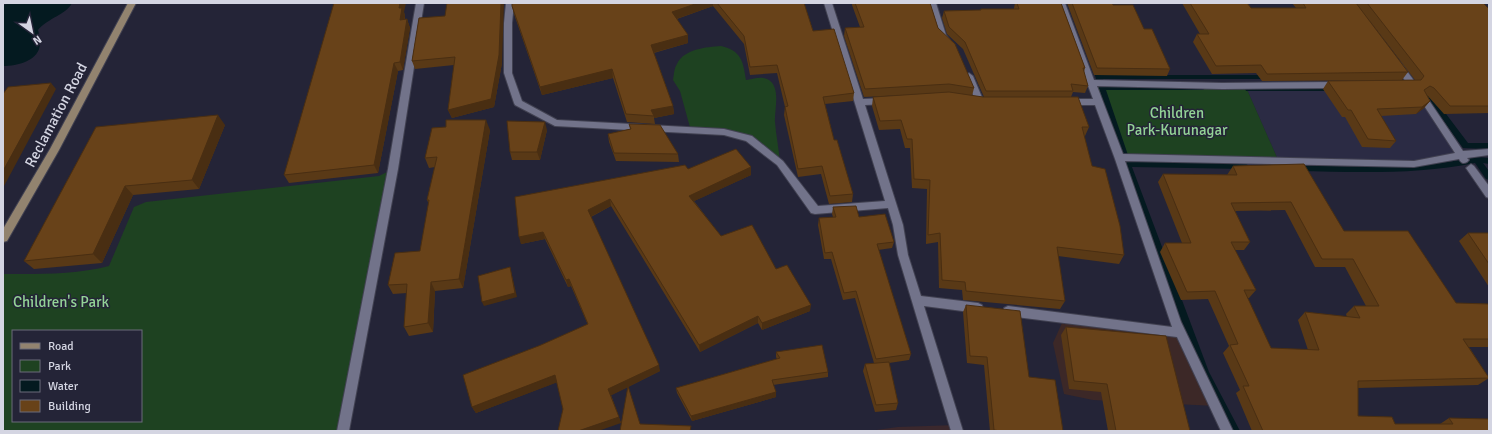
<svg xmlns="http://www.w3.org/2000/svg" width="1492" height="434" viewBox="0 0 1492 434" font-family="Signika,sans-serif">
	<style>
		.commercial { fill: #3b282d }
		.built { fill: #2b2b44 }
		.medical { fill: #3c2827 }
		.green { fill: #1e4221; fill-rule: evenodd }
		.water { fill: #041a20 }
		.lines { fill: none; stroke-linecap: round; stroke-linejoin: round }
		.stream { fill: #041a20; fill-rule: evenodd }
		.street-casing { stroke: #414151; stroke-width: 2 }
		.secondary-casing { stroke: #414151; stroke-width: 2 }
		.street { fill: #72738a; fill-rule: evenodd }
		.secondary { fill: #92836f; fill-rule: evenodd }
		.wall { fill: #593916; fill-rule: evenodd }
		.shaded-wall { fill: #492e12 }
		.building { fill: #684219; stroke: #492e12; fill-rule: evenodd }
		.labels { text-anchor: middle; stroke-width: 3; stroke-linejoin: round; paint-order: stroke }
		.park-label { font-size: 15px; fill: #93d396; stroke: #242437 }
		.street-label { font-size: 15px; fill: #d4d5e2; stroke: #242437 }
	</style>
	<rect width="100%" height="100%" fill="#242437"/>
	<!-- commercial -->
	<path class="commercial" d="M956,425L957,431H869L898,427Z"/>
	<!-- built -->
	<path class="built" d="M1412,84L1460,155L1433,161L1279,162L1245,85Z"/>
	<!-- medical -->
	<path class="medical" d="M1062,323L1181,333L1216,406L1093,400L1064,394L1053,343Z"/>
	<!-- green -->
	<path class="green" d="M721,46C741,51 743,60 746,80C752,79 761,76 767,79C782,86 774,110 775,122C776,136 779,149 780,163L749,138L691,131L680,91L673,80C674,75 674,68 677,64C684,49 706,47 721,46Z
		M1092,83L1245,85L1279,162L1120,159Z
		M393,169L343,431H3V274C38,274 75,275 109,266L134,207L146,202L379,176ZM13,331H141V421H13Z"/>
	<!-- water -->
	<path class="water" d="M11,3H72C67,14 48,18 38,30C39,34 40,38 40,43C40,61 17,66 3,66V5Z"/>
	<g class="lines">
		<!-- stream -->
		<path class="stream" d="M1093,64H1097L1101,75H1269L1272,77L1269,79H1103L1105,86H1203L1206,88L1203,90H1106L1130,161L1245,163L1249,166L1245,169L1132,167L1209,372L1240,431H1230L1200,373L1123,164L1092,66Z
			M1389,69H1393L1401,81L1400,83L1371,81L1368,79L1371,77L1393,78L1388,71Z
			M1246,87H1333L1336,89L1333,91H1246L1245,89Z
			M1427,94H1431L1468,143H1489V149L1463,148L1427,98L1425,96Z
			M1477,157L1489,158V164L1483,163L1489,171V180L1486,179L1475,163C1416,175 1356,172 1296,171L1292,168L1296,165C1357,167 1417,169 1477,157Z"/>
		<defs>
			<path id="street" d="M416,3H424L398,169L349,431H337L388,169Z
				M506,3H514L512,23V73L522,101L557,120L724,129L752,136L783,161L818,206L885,201L824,3H832L863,99L886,98L890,101L886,104L865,105L903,225L908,255L921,296L978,303L982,305L983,308L982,311L978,313L924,306L963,431H951L898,255L893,225L888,208L815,214L811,213L777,165L746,141L724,135L555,126L515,105L514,103L504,73V23Z
				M928,3H936L946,35L950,40L949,42H943L938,36Z
				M1057,3H1065L1094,80L1222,83L1338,82L1342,85L1338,88L1222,89L1097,86L1123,154L1414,161L1455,153L1419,98L1423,95L1426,96L1463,151L1489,149V155L1467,158L1469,160L1467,162C1463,164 1461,163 1459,159L1414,167L1125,161L1181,322L1233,431H1221L1177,337L1008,316L1004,314L1003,311L1004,308L1008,306L1172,327L1115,159L1095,105H1066L1062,102L1066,99H1093Z
				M1398,62L1401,63L1415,82L1416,84L1415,86H1409L1395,67L1394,65Z
				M969,73L973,76L984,102L983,104L980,105L976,102L965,76Z
				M1471,164L1474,166L1489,186V198L1486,197L1466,168Z"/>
			<path id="secondary" d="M128,3H136L59,150L7,241L3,242V229L50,149Z"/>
		</defs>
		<!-- street casing -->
		<use href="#street" class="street-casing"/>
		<!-- secondary casing -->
		<use href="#secondary" class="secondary-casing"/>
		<!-- street -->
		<use href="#street" class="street"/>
		<!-- secondary -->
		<use href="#secondary" class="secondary"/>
	</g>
	<!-- wall -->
	<path class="wall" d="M512,3H804L813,31L854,93L853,101L825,104L834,140L853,194L852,202L829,204L821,174L798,177L784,115L785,107L777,73L750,75L744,44L713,6L677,19L688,43L654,53L673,106L674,114L654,118L655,124L627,122L613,78L542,95L514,14L512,6Z
		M852,3H930L938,28L974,88L972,96L984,97L963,49L947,34L942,18L944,11L980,10L981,9H1014V8L1015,3H1061L1085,68L1084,72L1088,86L1085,93L1073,92L1071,97L1089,127L1085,136H1084L1092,166L1124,255L1119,264L1058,256L1065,301L1060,309L963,300L962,290L939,288L938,242L926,244L927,189L912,188L910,148H905L900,129L879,130L872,106L873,97L947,93L864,97L844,36L845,28L860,27L852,5Z
		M1067,3H1112L1113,5L1144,29L1170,69L1167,76L1094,75Z
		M1182,3H1247L1251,8H1296L1292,3H1483L1489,9V113L1444,114L1427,95L1430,101L1424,108L1416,114L1381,116L1396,141L1390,148L1362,147L1345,117H1342L1323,89L1328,81L1415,80L1367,17L1408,72L1402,80L1262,81L1256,73L1212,74L1193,42L1197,34H1200Z
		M404,12L405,16V19H407L410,28L403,70L398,71L378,173L289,183L284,175Z
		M419,18L502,63L494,107L452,118L448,110L454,65L415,69L412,61Z
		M629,124L678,154L679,162L616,161L609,142L608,134L630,129Z
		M225,125L199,189L133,195L102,263L34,269L24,261L96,127Z
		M490,130L463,288L435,291L433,332L409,336L404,327L407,293L393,294L388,285L420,251L429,204L427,200L435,167L429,168L425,158Z
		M547,130L540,160H512L510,152Z
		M1233,166L1344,231L1456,303L1489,304V347H1469L1489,378L1478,385L1358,388V416L1395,424H1440L1449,418L1489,431H1252L1236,393L1240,390L1223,353L1229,346L1208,299L1181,300L1160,252L1165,243H1182L1158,182L1163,174L1227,175ZM1285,210L1315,267H1345L1366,306H1354L1346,314L1347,317L1305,312L1298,320L1308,350L1271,348L1247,298H1249L1256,290L1235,250H1244L1250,242L1235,211Z
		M751,167V175L694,201L721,236L776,269L810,311L762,330L758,323L700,352L611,206L591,217L660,371L628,387L620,431L628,387L611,395L621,423L563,409L557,382L476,413L472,407L541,345L588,325L571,286L568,287L545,239L521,244L515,197L688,169Z
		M833,207L859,217L894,242L892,248L878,250L911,354L909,360L889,363L898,403L896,410L875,412L863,371L865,364L874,363L855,298L843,300L831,259H824L818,225L819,218L833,217L832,214Z
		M1468,233H1489V287L1459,241Z
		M966,305L1029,377L1063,431H990L984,365L967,363L963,312Z
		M1066,327L1190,431H1108L1101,392L1069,389L1061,335Z
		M776,352L828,372V377L773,385L776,392V397L692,421L677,393L676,388L777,359L776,357Z"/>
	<!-- shaded-wall -->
	<path class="shaded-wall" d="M400,3H406L404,12L405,16L403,28L400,20L399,8Z
		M501,3H504L502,63L494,107L452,118L448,110Z
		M698,3H713V6L673,20L672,12Z
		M407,19L410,28L403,70L400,62Z
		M688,35V43L652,53L651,45Z
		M394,63L398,71L378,173L374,165Z
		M612,69L613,78L542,95L540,87Z
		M51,83L56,89L3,188V171Z
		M1430,101L1424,108L1416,114L1422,107Z
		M673,106L674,114L654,118V116L651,110Z
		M218,115L225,125L199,189L192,180Z
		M486,120L490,130L463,288L459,279Z
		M545,122L547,130L540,160L537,152Z
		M751,167V175L690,203L689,196Z
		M125,186L133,195L102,263L93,254Z
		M610,199L611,206L590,217L588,210Z
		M543,232L545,239L521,244L519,237Z
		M510,267L511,271L517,297L484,306L482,302Z
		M569,279L571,286L568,287L566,280Z
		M431,282L435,291L433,332L428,323Z
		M811,305L810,311L762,330V323Z
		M758,316V323L700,352L699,345Z
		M659,365L660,371L610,396L608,389Z
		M555,375L558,382L476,413L472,407Z
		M776,392V397L692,421L691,416Z
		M619,417L621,423L598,431H578Z"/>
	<!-- building -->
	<path class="building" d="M334,3H400L399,8H402L400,20L407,19L400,62L394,63L374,165L284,175Z
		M447,3H501L499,55L491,99L448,110L455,57L412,61L419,18L445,16Z
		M512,3H698L672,12L688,35L651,45L673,106L651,110L654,116L626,114L612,69L540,87L512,6Z
		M717,3H804L813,31L834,29L854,93L823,97L834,140H837L853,194L830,196L822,166L798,169L785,107L788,106L777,65L750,67L744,36Z
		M855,3H930L938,28L955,44L974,88L949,84L865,89L845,28L864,27Z
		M1017,3H1061L1085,68H1083L1088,86L1071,84L1073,91H986L965,42L949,27L944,11L981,10V9H1019Z
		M1072,3H1112L1113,5H1133L1144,29H1152L1170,69L1097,68Z
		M1190,3H1247L1251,8H1306L1303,3H1356L1408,72L1267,74L1261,65L1216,66L1197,34H1209Z
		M1367,3H1483L1489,9V106H1450L1434,88L1430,86L1424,90L1430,101L1422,107L1377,109L1396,141L1368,139L1351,110H1348L1328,81L1421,80L1424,76Z
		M51,83L3,171V94L8,87Z
		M949,92L983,97H1078L1089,127H1082L1092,166L1105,169L1120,226L1124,255L1057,247L1065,301L966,291L965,282L942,280L940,233L928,235L930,180L914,179L912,139H907L901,120L880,121L873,97Z
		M218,115L192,180L125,186L93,254L24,261L96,127Z
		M446,120H486L459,279L431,282L428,323L404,327L407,284L388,285L395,253L420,251L429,200H427L437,157L425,158L432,128L446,127Z
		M507,121L545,122L537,152H510Z
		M629,124L660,125L678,154L614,153L608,134L631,129Z
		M736,149L751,167L689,196L721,236L752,225L776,269L787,265L811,305L762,323L758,316L699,345L610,199L588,210L659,365L608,389L619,417L578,431H558L563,409L555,375L472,407L463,375L541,345L588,324L569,279L566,280L543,232L519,237L515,197L685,165L688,169Z
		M1304,164L1344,231H1408L1456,303L1489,304V339H1463L1489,378L1358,381V416L1392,417L1395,424H1453L1449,418L1489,419V431H1263L1243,386H1249L1230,345L1238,344L1215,291L1187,292L1165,243H1191L1163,174L1237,175L1233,166ZM1291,202L1322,259H1353L1379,306H1354L1360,318L1305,312L1319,350L1271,348L1244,290H1256L1231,242H1250L1231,203Z
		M856,206L859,217L885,214L894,242L877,244L911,354L876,359L856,291L844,293L832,252L825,253L819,218L836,217L833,207Z
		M1468,233H1489V264Z
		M510,267L515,293L482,302L478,276Z
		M966,305L1020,311L1029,377L1055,380L1063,431H1001L994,430L987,357L970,356Z
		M1066,327L1166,336L1190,431H1116L1107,384L1074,381Z
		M822,345L828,372L772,380L776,392L691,416L676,388L780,358L776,352Z
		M889,362L898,403L876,405L865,364Z
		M628,386L640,424L691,426L690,431H620Z"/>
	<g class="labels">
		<!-- park labels -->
		<g class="park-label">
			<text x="1177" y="118">Children<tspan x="1177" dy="17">Park-Kurunagar</tspan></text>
			<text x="61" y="307">Children's Park</text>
		</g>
		<!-- street labels -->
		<g class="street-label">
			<text transform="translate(56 115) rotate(-62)" y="5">Reclamation Road</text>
		</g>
	</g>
	<!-- border -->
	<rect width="1492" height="434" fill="none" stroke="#d4d5e2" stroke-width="8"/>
	<!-- legend -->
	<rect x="12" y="330" width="130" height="92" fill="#242437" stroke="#6a6b7b"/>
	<rect x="20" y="343" width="20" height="6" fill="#92836f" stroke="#6a6b7b"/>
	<text x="48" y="350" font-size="12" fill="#d4d5e2">Road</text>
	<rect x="20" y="360" width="20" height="12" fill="#1e4221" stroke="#6a6b7b"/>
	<text x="48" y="370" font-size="12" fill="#d4d5e2">Park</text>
	<rect x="20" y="380" width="20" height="12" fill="#041a20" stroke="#6a6b7b"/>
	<text x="48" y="390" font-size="12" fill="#d4d5e2">Water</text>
	<rect x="20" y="400" width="20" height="12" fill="#684219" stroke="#6a6b7b"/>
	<text x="48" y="410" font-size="12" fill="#d4d5e2">Building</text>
	<!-- north arrow -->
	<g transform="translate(32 32) rotate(147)" stroke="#242437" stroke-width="3" paint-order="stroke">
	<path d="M0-3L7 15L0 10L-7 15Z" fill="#d4d5e2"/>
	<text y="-6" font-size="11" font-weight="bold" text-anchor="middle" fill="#d4d5e2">N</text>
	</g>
</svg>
